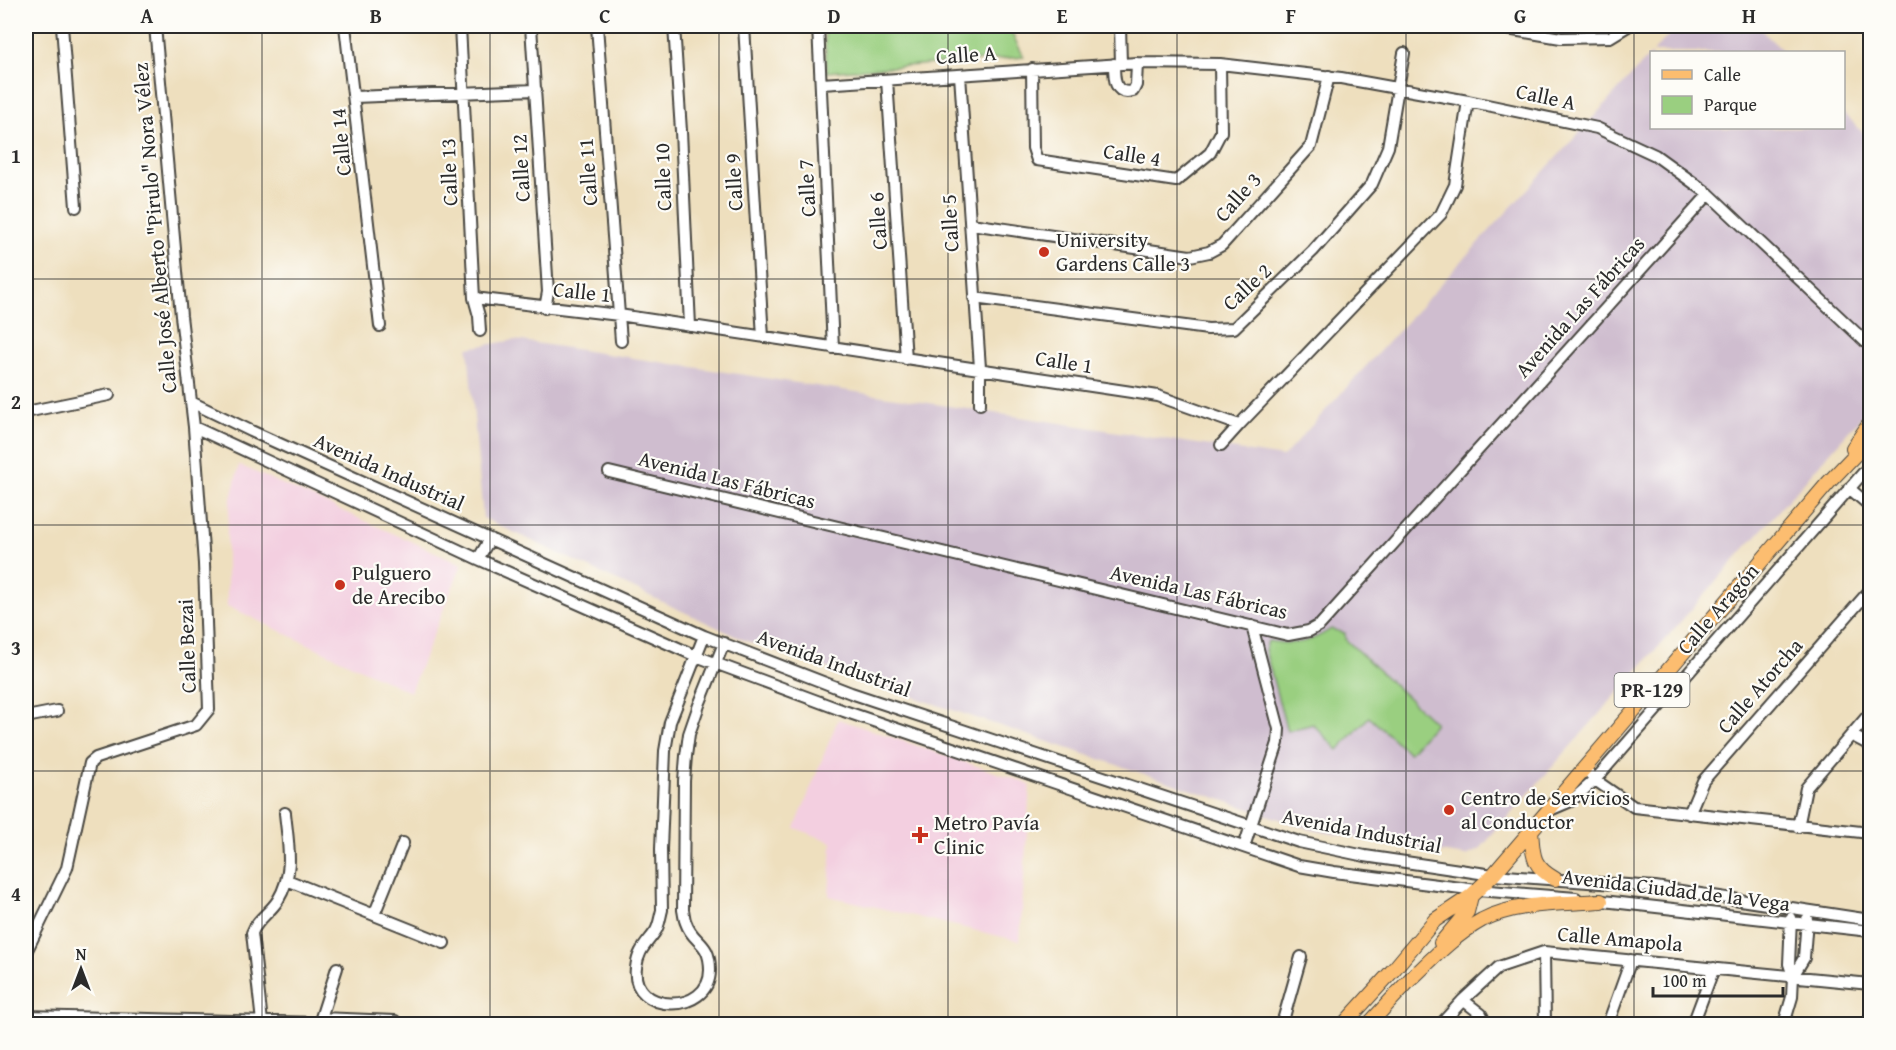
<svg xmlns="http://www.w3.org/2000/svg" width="1896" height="1050" viewBox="0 0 1896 1050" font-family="'Gentium Book Plus',serif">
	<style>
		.built { fill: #f3cfe0 }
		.industrial { fill: #cfbdcf }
		.green { fill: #9acf80; stroke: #627d56; stroke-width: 1.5 }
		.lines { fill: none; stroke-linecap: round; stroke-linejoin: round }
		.minor-casing { stroke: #484641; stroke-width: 14 }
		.major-casing { stroke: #484641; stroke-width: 16 }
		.minor { stroke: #fff; stroke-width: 10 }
		.major { stroke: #fcbd6f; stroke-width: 14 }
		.grid { fill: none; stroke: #2b2b2b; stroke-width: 1.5; stroke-opacity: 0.55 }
		.poi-dot { fill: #c8321e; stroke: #fdfcf7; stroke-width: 2 }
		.labels { text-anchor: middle; stroke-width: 4.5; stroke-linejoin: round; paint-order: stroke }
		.shield { fill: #fdfcf7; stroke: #6a6a68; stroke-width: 1.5 }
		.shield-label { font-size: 20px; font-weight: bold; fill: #2b2b2b }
		.street-label { font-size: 21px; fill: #2b2b2b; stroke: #fdfcf7 }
		.poi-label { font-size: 21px; fill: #2b2b2b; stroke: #fdfcf7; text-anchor: start }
		.neatline { fill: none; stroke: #2b2b2b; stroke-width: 2 }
		.grid-label { font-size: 20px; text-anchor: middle; font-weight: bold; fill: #2b2b2b }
	</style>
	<rect width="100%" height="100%" fill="#fdfcf7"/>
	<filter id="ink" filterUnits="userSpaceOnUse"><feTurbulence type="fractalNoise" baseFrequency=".0167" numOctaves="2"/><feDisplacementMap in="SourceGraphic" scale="12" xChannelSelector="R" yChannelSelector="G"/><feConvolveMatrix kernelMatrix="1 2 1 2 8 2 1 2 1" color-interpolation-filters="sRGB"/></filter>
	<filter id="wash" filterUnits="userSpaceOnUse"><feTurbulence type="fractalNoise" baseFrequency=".008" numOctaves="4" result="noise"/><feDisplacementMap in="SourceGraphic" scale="24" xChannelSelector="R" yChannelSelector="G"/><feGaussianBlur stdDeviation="1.35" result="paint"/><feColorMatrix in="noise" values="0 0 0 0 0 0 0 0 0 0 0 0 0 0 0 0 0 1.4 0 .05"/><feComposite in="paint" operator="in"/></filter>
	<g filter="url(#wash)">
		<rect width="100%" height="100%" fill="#eedfbe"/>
		<!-- built -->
		<path class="built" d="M239,465L462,564L410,692L227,606V531L230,503Z
			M838,719L1030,784L1020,941L829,896L832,842L795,828Z"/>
		<!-- industrial -->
		<path class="industrial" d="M1677,26H1757L1784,52H1653Z
			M1651,54L1652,128H1844V113L1870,140V407L1479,850L1466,856L1384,844L1312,830L746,641L483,518L468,348L515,340L1283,457Z"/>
		<!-- green -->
		<path class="green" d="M824,26H1008L1024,57L827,72Z
			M1331,629L1345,633V639L1435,723L1409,753L1369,717L1338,750L1313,724L1287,731L1265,650L1268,641C1294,645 1309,644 1331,629Z"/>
	</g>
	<g filter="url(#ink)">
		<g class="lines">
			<defs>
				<path id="minor" d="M62,26L76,207
					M345,26L380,326
					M460,26L474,298L479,316L480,331
					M531,26L548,292L545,308
					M597,26L621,341
					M674,26L681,131L690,326
					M744,26L763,337
					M818,26L833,348
					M1120,26L1121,64
					M1489,26L1561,38L1610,37L1628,26
					M1114,64C1114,78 1114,96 1133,91L1136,85L1137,63
					M1032,69L1033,148L1037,160L1176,181L1210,153L1221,132L1220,64
					M960,75L980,368V404
					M887,80L906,359
					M822,84L1137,63L1220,64L1341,78L1468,101L1597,128L1655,155L1709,194L1870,346
					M354,97L536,90
					M971,224L1190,256L1209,252L1222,245L1311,146L1329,76
					M474,298L619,315L1158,396L1239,425L1441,214L1455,185L1468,101
					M974,298L1208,329L1234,328L1313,251L1372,184L1388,147L1404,53
					M191,402L251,431L704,636L851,693L1299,842L1365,856L1493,875L1655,887L1870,920
					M26,412L109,395
					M194,427L478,559L696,656L844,711L1299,866L1334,872L1477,890L1576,898
					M1221,445L1239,425
					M609,472L1288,635L1309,631L1320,625L1709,194
					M1849,488L1870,506
					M478,559L490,539
					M704,636L670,722L665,751L661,849L662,910C660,917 659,927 655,932C646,945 638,950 636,968C630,1014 710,1016 710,970C710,940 693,944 686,923C684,919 684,914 683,910L684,781L686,756L689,734L699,705L724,643
					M26,717L57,711
					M1851,735L1870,745
					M1584,768L1595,780L1634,807L1870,833
					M1550,810L1571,801L1595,780L1870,465
					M1689,814L1703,781L1870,590
					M1798,827L1806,788L1870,713
					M1244,847L1278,743L1279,729L1252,626
					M287,880L444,943
					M1594,900L1870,931
					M374,915L403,843
					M26,952L67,868L90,763L96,758L196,725L209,709L204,564L194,427L181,316L155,26
					M1544,952L1545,1024
					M1793,976L1804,958L1807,919
					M1463,1000L1481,1014L1486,1024
					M26,1016L319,1023
					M321,1018L395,1021
					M262,1022L252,933C257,919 270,913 278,900C295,872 288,844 285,813
					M319,1024L337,968
					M1282,1024L1301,957
					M1441,1024L1463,1000L1499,967L1544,952L1870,984
					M1608,1024L1631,960
					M1693,1024L1714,968
					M1784,1024L1792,997L1793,976L1789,964L1791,918
					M1870,1024V1018"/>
				<path id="major" d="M1853,448L1870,423
					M1531,830C1533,855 1531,865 1555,879
					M1441,943L1467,912L1471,896
					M1411,979C1433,958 1455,935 1482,920C1517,902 1563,904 1601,901
					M1344,1024L1395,968L1435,920L1471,896L1493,875L1829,482L1870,439
					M1369,1024L1417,972"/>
			</defs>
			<!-- minor casing -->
			<use href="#minor" class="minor-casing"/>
			<!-- major casing -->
			<use href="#major" class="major-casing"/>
			<!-- minor -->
			<use href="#minor" class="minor"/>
			<!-- major -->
			<use href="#major" class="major"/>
		</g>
	</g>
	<!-- grid -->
	<path class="grid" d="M262,26V1024M490,26V1024M719,26V1024M948,26V1024M1177,26V1024M1406,26V1024M1634,26V1024M26,279H1870M26,525H1870M26,771H1870"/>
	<!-- markers -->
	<g class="poi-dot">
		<circle cx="1044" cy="252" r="6"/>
		<circle cx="340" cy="585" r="6"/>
		<circle cx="1449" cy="810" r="6"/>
		<path d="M917 826h6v6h6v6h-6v6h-6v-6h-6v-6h6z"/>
	</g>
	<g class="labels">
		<!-- shield labels -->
		<rect class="shield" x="1614.5" y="673" width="75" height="34" rx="4.5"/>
		<g class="shield-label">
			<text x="1652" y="697">PR-129</text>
		</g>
		<!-- street labels -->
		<g class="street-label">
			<text transform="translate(966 55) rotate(-4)" y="7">Calle A</text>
			<text transform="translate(1546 97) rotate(12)" y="7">Calle A</text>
			<text transform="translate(341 142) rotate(-95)" y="7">Calle 14</text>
			<text transform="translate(1132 155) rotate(9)" y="7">Calle 4</text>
			<text transform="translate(521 168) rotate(-93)" y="7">Calle 12</text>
			<text transform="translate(449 172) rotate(-92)" y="7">Calle 13</text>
			<text transform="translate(588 172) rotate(-94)" y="7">Calle 11</text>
			<text transform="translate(663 177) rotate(-92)" y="7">Calle 10</text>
			<text transform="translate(734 182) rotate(-93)" y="7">Calle 9</text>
			<text transform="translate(807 188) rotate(-93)" y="7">Calle 7</text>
			<text transform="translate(1238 197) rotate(-48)" y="7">Calle 3</text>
			<text transform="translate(878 221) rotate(-94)" y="7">Calle 6</text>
			<text transform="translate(950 223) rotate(-93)" y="7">Calle 5</text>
			<text transform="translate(155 228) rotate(-95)" y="7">Calle José Alberto "Pirulo" Nora Vélez</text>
			<text transform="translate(1247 287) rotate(-43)" y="7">Calle 2</text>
			<text transform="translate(582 292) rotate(6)" y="7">Calle 1</text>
			<text transform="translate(1580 307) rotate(-48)" y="7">Avenida Las Fábricas</text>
			<text transform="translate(1064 362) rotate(9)" y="7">Calle 1</text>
			<text transform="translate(389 472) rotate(24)" y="7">Avenida Industrial</text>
			<text transform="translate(727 480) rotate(14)" y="7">Avenida Las Fábricas</text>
			<text transform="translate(1199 592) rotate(13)" y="7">Avenida Las Fábricas</text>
			<text transform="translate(1718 609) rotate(-49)" y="7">Calle Aragón</text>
			<text transform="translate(187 646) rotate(-92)" y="7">Calle Bezai</text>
			<text transform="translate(834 663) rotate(20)" y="7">Avenida Industrial</text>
			<text transform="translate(1760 686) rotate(-49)" y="7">Calle Atorcha</text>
			<text transform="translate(1362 831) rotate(11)" y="7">Avenida Industrial</text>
			<text transform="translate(1676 890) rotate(7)" y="7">Avenida Ciudad de la Vega</text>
			<text transform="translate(1620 939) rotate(5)" y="7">Calle Amapola</text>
		</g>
		<!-- poi labels -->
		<g class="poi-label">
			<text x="1056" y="247">University<tspan x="1056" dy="24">Gardens Calle 3</tspan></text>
			<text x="352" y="580">Pulguero<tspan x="352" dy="24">de Arecibo</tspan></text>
			<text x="1461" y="805">Centro de Servicios<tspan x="1461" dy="24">al Conductor</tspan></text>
			<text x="934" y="830">Metro Pavía<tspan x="934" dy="24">Clinic</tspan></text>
		</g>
	</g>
	<!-- margin -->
	<rect width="1896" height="1050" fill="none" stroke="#fdfcf7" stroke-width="66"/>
	<!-- legend -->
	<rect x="1650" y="51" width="195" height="78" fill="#fdfcf7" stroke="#a9a8a5" stroke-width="1.5"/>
	<rect x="1662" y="70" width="30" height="9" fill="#fcbd6f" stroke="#a9a8a5" stroke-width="1.5"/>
	<text x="1704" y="81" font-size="18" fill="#2b2b2b">Calle</text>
	<rect x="1662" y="96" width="30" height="18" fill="#9acf80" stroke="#a9a8a5" stroke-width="1.5"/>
	<text x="1704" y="111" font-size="18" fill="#2b2b2b">Parque</text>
	<!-- north arrow -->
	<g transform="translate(81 969)" stroke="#fdfcf7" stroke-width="4.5" paint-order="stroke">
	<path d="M0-4.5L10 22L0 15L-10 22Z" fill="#2b2b2b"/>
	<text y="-9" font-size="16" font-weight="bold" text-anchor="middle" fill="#2b2b2b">N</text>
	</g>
	<!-- scale -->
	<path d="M1653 987v9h130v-9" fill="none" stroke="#2b2b2b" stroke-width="3"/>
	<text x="1662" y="987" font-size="18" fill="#2b2b2b" stroke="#fdfcf7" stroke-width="4.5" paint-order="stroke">100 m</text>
	<rect x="33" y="33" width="1830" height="984" class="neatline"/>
	<g class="grid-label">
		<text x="147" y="23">A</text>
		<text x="376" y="23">B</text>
		<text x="605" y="23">C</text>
		<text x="834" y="23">D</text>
		<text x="1062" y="23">E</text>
		<text x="1291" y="23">F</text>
		<text x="1520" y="23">G</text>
		<text x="1749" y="23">H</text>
		<text x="16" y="163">1</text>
		<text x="16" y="409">2</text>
		<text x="16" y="655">3</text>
		<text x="16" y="901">4</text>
	</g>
</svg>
